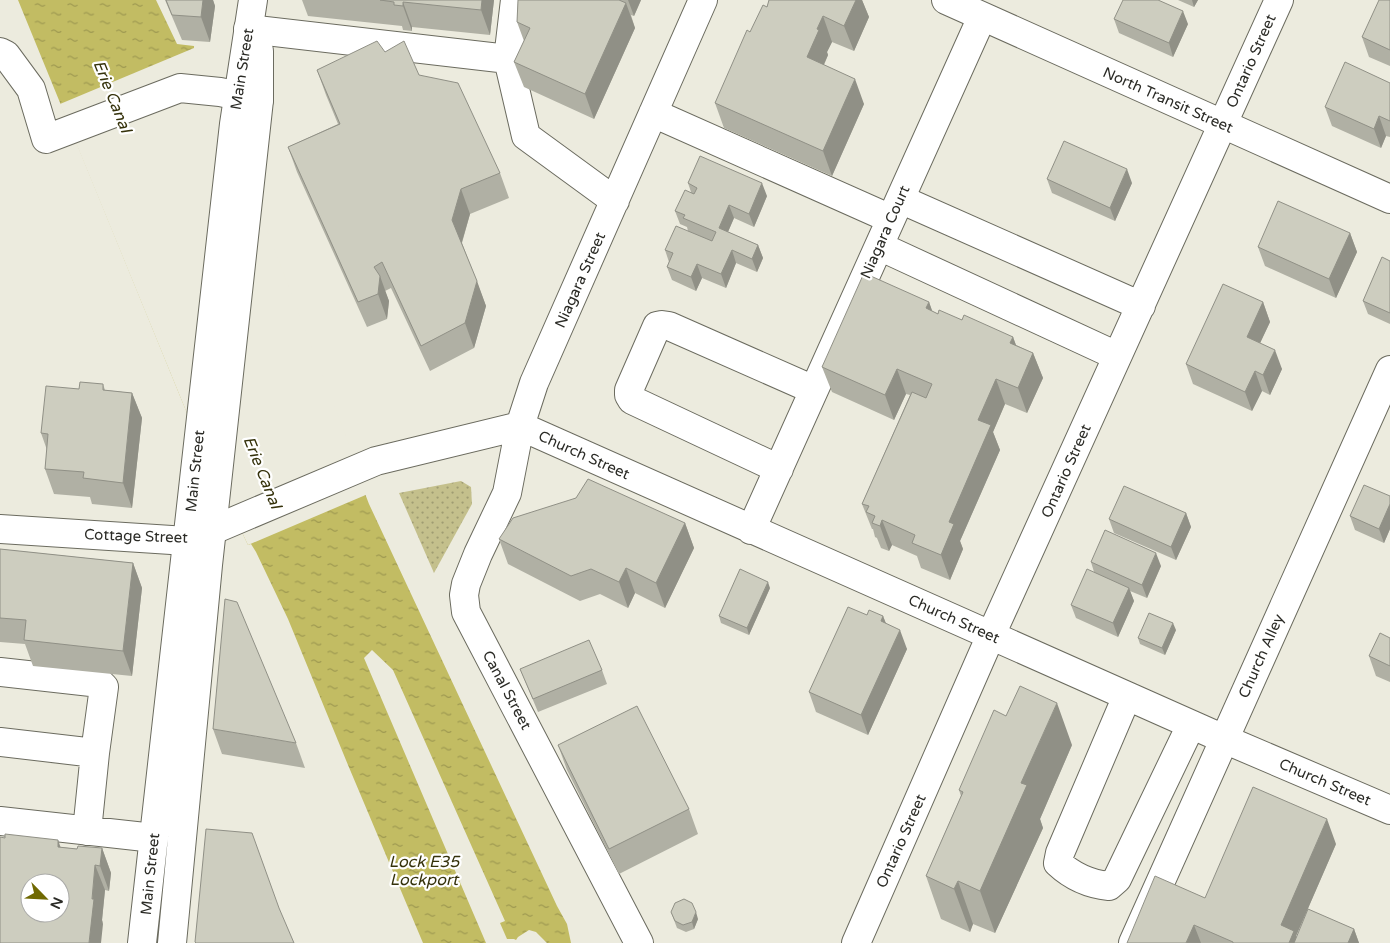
<svg xmlns="http://www.w3.org/2000/svg" width="1390" height="943" viewBox="0 0 1390 943" font-family="'Varela Round',sans-serif">
	<style>
		.grass { fill: url(#grass-dots) }
		.water { fill: url(#water-ripples) }
		.pier { fill: #ecebde }
		.lines { fill: none; stroke-linecap: round; stroke-linejoin: round }
		.minor-casing { stroke: #6b6b5f; stroke-width: 30 }
		.major-casing { stroke: #6b6b5f; stroke-width: 30 }
		.minor { stroke: #fff; stroke-width: 28 }
		.major { stroke: #fff; stroke-width: 28 }
		.wall { fill: #b0b0a4 }
		.shaded-wall { fill: #909086 }
		.building { fill: #cdcdbf; stroke: #909086; fill-rule: evenodd }
		.labels { text-anchor: middle; stroke-width: 4.5; stroke-linejoin: round; paint-order: stroke }
		.street-label { font-size: 15px; fill: #2b2b26; stroke: #fff }
		.water-label { font-size: 16px; font-style: italic; fill: #35320b; stroke: #fff }
	</style>
	<defs>
		<pattern id="grass-dots" width="8" height="8" patternUnits="userSpaceOnUse" patternTransform="scale(1.25)"><rect width="8" height="8" fill="#c4c08c"/><path d="M2 2h.1M6 6h.1" fill="none" stroke="#9f9c72" stroke-width="1.8" stroke-linecap="round"/></pattern>
		<pattern id="water-ripples" width="26" height="14" patternUnits="userSpaceOnUse" patternTransform="scale(1.25)"><rect width="26" height="14" fill="#c2bc63"/><path d="M2 4q2-2 4 0t4 0M15 11q2-2 4 0t4 0" fill="none" stroke="#9e9951"/></pattern>
	</defs>
	<rect width="100%" height="100%" fill="#ecebde"/>
	<!-- grass -->
	<path class="grass" d="M461,481L471,487L472,504L434,573L399,493Z"/>
	<!-- water -->
	<path class="water" d="M18,0H156L177,44L194,46L369,504L557,906L567,924L571,943H547L536,932L529,930L518,937L516,940L514,939H507L500,923L505,921L393,670L372,650L364,658L486,943H423L348,765L288,619L256,552L251,544L248,545L198,440Z"/>
	<!-- pier -->
	<path class="pier" d="M194,46L197,47L368,494L248,545L198,440L60,104L194,48Z"/>
	<g class="lines">
		<defs>
			<path id="minor" d="M515,0L508,59L526,136L615,201
				M248,29L508,59
				M0,52L6,55L31,89L46,139L180,88L220,92L259,100
				M653,113L891,219
				M900,199L1141,306
				M879,246L1117,356
				M520,426L1224,739L1390,810
				M779,469L632,400L629,395V390L657,326L662,325L669,326L814,390
				M0,529L187,541L376,461L520,426
				M751,530L982,17
				M0,672L100,683L104,687L95,753
				M1127,696L1060,853L1058,863C1073,877 1089,884 1109,886L1117,879L1191,725
				M0,742L95,753L87,831
				M0,821L154,838
				M639,943L466,612L464,595L466,584L478,554L507,493L520,426L534,383L703,0
				M856,943L991,635L1279,0
				M1133,943L1390,370"/>
			<path id="major" d="M946,0L1390,199
				M142,943L234,124L253,0
				M172,943L208,565L259,100V51"/>
		</defs>
		<!-- minor casing -->
		<use href="#minor" class="minor-casing"/>
		<!-- major casing -->
		<use href="#major" class="major-casing"/>
		<!-- minor -->
		<use href="#minor" class="minor"/>
		<!-- major -->
		<use href="#major" class="major"/>
	</g>
	<!-- wall -->
	<path class="wall" d="M165,0H213L215,6L210,42L182,40Z
		M302,0H494L490,35L412,27V31L403,30L402,26L308,16Z
		M518,0H641L634,16L631,15L635,28L594,119L524,87L514,62L524,41L517,22Z
		M769,0H862L869,17L854,51L832,42L827,52L828,55L824,65L864,104L832,176L724,128L715,103L750,32L767,7Z
		M1178,0H1198L1194,7Z
		M1390,0V66L1369,57L1362,37Z
		M1114,19L1188,24L1173,57L1119,33Z
		M385,52L419,75L500,173L509,198L470,214L462,243L486,306L474,348L430,371L391,288L385,291L389,301L387,319L367,327L297,172L288,147L338,124L326,95L317,70Z
		M1390,83V137L1386,136L1381,148L1332,126L1325,107Z
		M1047,179L1132,183L1115,221L1052,193Z
		M688,183L767,196L754,227L734,218L728,232L758,245L763,258L757,272L736,263L726,288L702,278L696,291L672,280L667,267L669,262L665,250L688,231L687,227L680,224L675,211L691,192Z
		M1350,233L1357,252L1336,298L1265,266L1258,247Z
		M1390,261V324L1368,314L1363,301Z
		M929,302L932,311L938,314L962,320L1013,337L1016,345L1033,353L1043,378L1027,413L1005,404L993,432L1000,450L960,541L963,549L950,580L921,568L917,556L892,545L889,551L881,548L877,538L875,537L873,529H872L862,504L910,395L906,394L894,420L832,392L822,367Z
		M1263,302L1270,322L1260,343L1282,369L1270,395L1262,391L1252,411L1193,384L1186,364Z
		M103,384L105,390L132,393L142,418L132,508L92,504L90,497L54,494L45,469L47,450L41,433L79,389Z
		M1390,496V529L1384,543L1355,530L1350,516Z
		M1186,513L1191,527L1176,560L1114,533L1109,519Z
		M685,523L694,548L665,608L635,593L628,608L600,594L580,601L508,564L499,539Z
		M0,549L133,563L142,588L132,676L33,666L25,644L0,642Z
		M1091,562L1161,566L1147,598L1130,591L1134,601L1118,637L1076,618L1071,605L1094,572Z
		M770,588L749,635L721,623L719,616Z
		M867,615L883,616L886,624L907,649L868,735L816,712L809,692Z
		M1176,630L1165,655L1140,644L1138,638Z
		M1390,638V682L1376,676L1369,656Z
		M520,669L602,670L607,684L538,712Z
		M213,729L296,743L305,768L222,754Z
		M558,745L689,809L698,834L619,874L567,770Z
		M1072,745L1040,819L1043,828L995,933L973,924L970,932L941,919L926,876L961,796L959,790Z
		M1336,844L1296,936V937L1354,929L1359,943H1127L1205,898Z
		M61,847L77,849L102,848L111,873L109,891L105,890L102,920L103,924Z
		M671,912L698,919L694,929L686,932L677,928Z"/>
	<!-- shaded-wall -->
	<path class="shaded-wall" d="M203,0H213L215,6L210,42L201,17Z
		M482,0H494L490,35L481,10Z
		M628,0H641L634,16Z
		M856,0H862L869,17L854,51L844,26Z
		M1192,0H1198L1194,7Z
		M403,2L412,27V31L403,6Z
		M626,3L635,28L594,119L585,94Z
		M1183,11L1188,24L1173,57L1169,43Z
		M823,16L832,42L827,52L828,55L816,82L807,57L817,29Z
		M855,79L864,104L832,176L823,151Z
		M1379,116L1386,136L1381,148L1374,129Z
		M1127,169L1132,183L1115,221L1110,208Z
		M762,183L767,196L754,227L749,214Z
		M461,189L470,214L461,245L452,220Z
		M729,205L734,218L724,241L719,228Z
		M1350,233L1357,252L1336,298L1329,279Z
		M758,245L763,258L757,272L752,259Z
		M732,250L736,263L726,288L721,274Z
		M697,264L702,278L696,291L691,277Z
		M380,276L389,301L387,319L378,294Z
		M477,281L486,306L474,348L465,323Z
		M929,302L938,327L926,308Z
		M1263,302L1270,322L1254,356L1247,337Z
		M1013,337L1022,362L1010,343Z
		M1275,350L1282,369L1270,395L1263,375Z
		M1033,353L1043,378L1027,413L1018,388Z
		M897,369L906,394L894,420L885,395Z
		M1255,371L1262,391L1252,411L1245,392Z
		M996,379L1005,404L993,432L1000,450L960,541L963,549L950,580L941,555L949,522L978,420Z
		M132,393L142,418L132,508L123,483Z
		M1390,504V529L1384,543L1379,529Z
		M1186,513L1191,527L1176,560L1171,547Z
		M882,520L892,545L889,551L880,526Z
		M685,523L694,548L665,608L656,583Z
		M1156,553L1161,566L1147,598L1142,585Z
		M133,563L142,588L132,676L123,651Z
		M626,568L635,593L628,608L619,582Z
		M768,582L770,588L749,635L747,628Z
		M1129,588L1134,601L1118,637L1113,623Z
		M883,616L891,636L881,621Z
		M1173,623L1176,630L1165,655L1162,648Z
		M900,630L907,649L868,735L861,715Z
		M1057,703L1072,745L1040,819L1043,828L995,933L980,891L1021,783Z
		M1327,819L1336,844L1296,936L1299,943H1287L1281,925Z
		M58,840L67,865L58,847Z
		M102,848L111,873L109,891L100,866Z
		M95,865L105,890L102,920L103,924L101,943H89Z
		M958,881L973,924L970,932L954,889Z
		M696,912L698,919L694,929L692,922Z
		M1194,925L1201,943H1186Z
		M1354,929L1359,943H1348Z"/>
	<!-- building -->
	<path class="building" d="M166,0H203L201,17L172,15Z
		M380,0H482L481,10L403,2V6L394,5V2Z
		M518,0H619L626,3L585,94L514,62L530,28L517,22Z
		M769,0H856L844,26L823,16L817,29L819,30L807,57L855,79L823,151L715,103L747,30L750,32L763,5L767,7Z
		M1123,0H1158L1183,11L1169,43L1114,19Z
		M1379,0H1390V50L1362,37Z
		M377,41L385,52L404,41L419,75L458,83L500,173L461,189L452,220L477,281L465,323L421,346L382,262L374,267L380,276L378,294L358,302L288,147L340,124L317,70Z
		M1345,62L1390,83V121L1379,116L1374,129L1325,107Z
		M1064,141L1127,169L1110,208L1047,179Z
		M700,156L762,183L749,214L729,205L719,228L758,245L752,259L732,250L721,274L697,264L691,277L667,267L673,253L665,250L676,226L712,241L716,232L683,218L685,215L675,211L685,190L694,194L697,188L688,183Z
		M1278,201L1350,233L1329,279L1258,247Z
		M1382,257L1390,261V313L1363,301Z
		M864,273L929,302L926,308L938,314L939,310L962,320L964,315L1013,337L1010,343L1033,353L1018,388L996,379L978,420L991,425L949,522L954,524L941,555L912,543L915,535L882,520L880,526L872,523L875,516L866,512L869,506L862,504L912,392L926,398L932,384L897,369L885,395L822,367Z
		M1223,284L1263,302L1247,337L1275,350L1263,375L1255,371L1245,392L1186,364Z
		M80,382L103,384V390L132,393L123,483L83,478L84,472L45,469L48,434L41,433L46,386L79,389Z
		M588,479L685,523L656,583L626,568L619,582L591,569L571,576L499,539L513,518L576,498Z
		M1364,485L1390,496V504L1379,529L1350,516Z
		M1124,486L1186,513L1171,547L1109,519Z
		M1105,530L1156,553L1142,585L1091,562Z
		M0,549L133,563L123,651L24,640L26,620L0,618Z
		M740,569L768,582L747,628L719,616Z
		M1087,569L1129,588L1113,623L1071,605Z
		M225,599L237,602L296,743L213,729Z
		M848,607L867,615L869,610L883,616L881,621L900,630L861,715L809,692Z
		M1149,613L1173,623L1162,648L1138,638Z
		M1380,633L1390,638V666L1369,656Z
		M589,640L602,670L533,699L520,669Z
		M1020,686L1057,703L1021,783L1027,785L980,891L958,881L954,889L926,876L963,792L959,790L994,710L1006,716Z
		M637,706L689,809L609,849L558,745Z
		M1253,787L1327,819L1281,925L1294,931L1289,943H1233V942L1194,925L1186,943H1127L1155,876L1205,898Z
		M206,829L252,833L279,908L294,943H196L195,942Z
		M5,834L58,840V847L77,849L78,846L102,848L100,866L95,865L92,899H94L89,943H0V837L5,838ZM30,883H60V913H30Z
		M684,899L692,903L696,912L692,922L683,925L675,921L671,912L675,903Z
		M1308,909L1354,929L1348,943H1294Z"/>
	<g class="labels">
		<!-- street labels -->
		<g class="street-label">
			<text transform="translate(1251 61) rotate(-66)" y="5">Ontario Street</text>
			<text transform="translate(242 69) rotate(-81)" y="5">Main Street</text>
			<text transform="translate(1168 100) rotate(24)" y="5">North Transit Street</text>
			<text transform="translate(885 232) rotate(-66)" y="5">Niagara Court</text>
			<text transform="translate(580 280) rotate(-66)" y="5">Niagara Street</text>
			<text transform="translate(584 455) rotate(24)" y="5">Church Street</text>
			<text transform="translate(195 471) rotate(-84)" y="5">Main Street</text>
			<text transform="translate(1066 471) rotate(-66)" y="5">Ontario Street</text>
			<text transform="translate(136 536) rotate(2)" y="5">Cottage Street</text>
			<text transform="translate(954 619) rotate(24)" y="5">Church Street</text>
			<text transform="translate(1261 656) rotate(-66)" y="5">Church Alley</text>
			<text transform="translate(507 690) rotate(62)" y="5">Canal Street</text>
			<text transform="translate(1325 782) rotate(23)" y="5">Church Street</text>
			<text transform="translate(901 841) rotate(-66)" y="5">Ontario Street</text>
			<text transform="translate(150 874) rotate(-84)" y="5">Main Street</text>
		</g>
		<!-- water labels -->
		<g class="water-label">
			<text transform="translate(113 96) rotate(68)" y="6">Erie Canal</text>
			<text transform="translate(263 472) rotate(68)" y="6">Erie Canal</text>
			<text x="424" y="867">Lock E35<tspan x="424" dy="18">Lockport</tspan></text>
		</g>
	</g>
	<!-- north arrow -->
	<g transform="translate(45 898) rotate(114)"><circle r="24" fill="#ffffff" stroke="#aaaaa8"/>
	<path d="M0-4L9 19L0 12L-9 19Z" fill="#706902"/>
	<text y="-8" font-size="14" font-weight="bold" text-anchor="middle" fill="#2b2b26">N</text>
	</g>
</svg>
